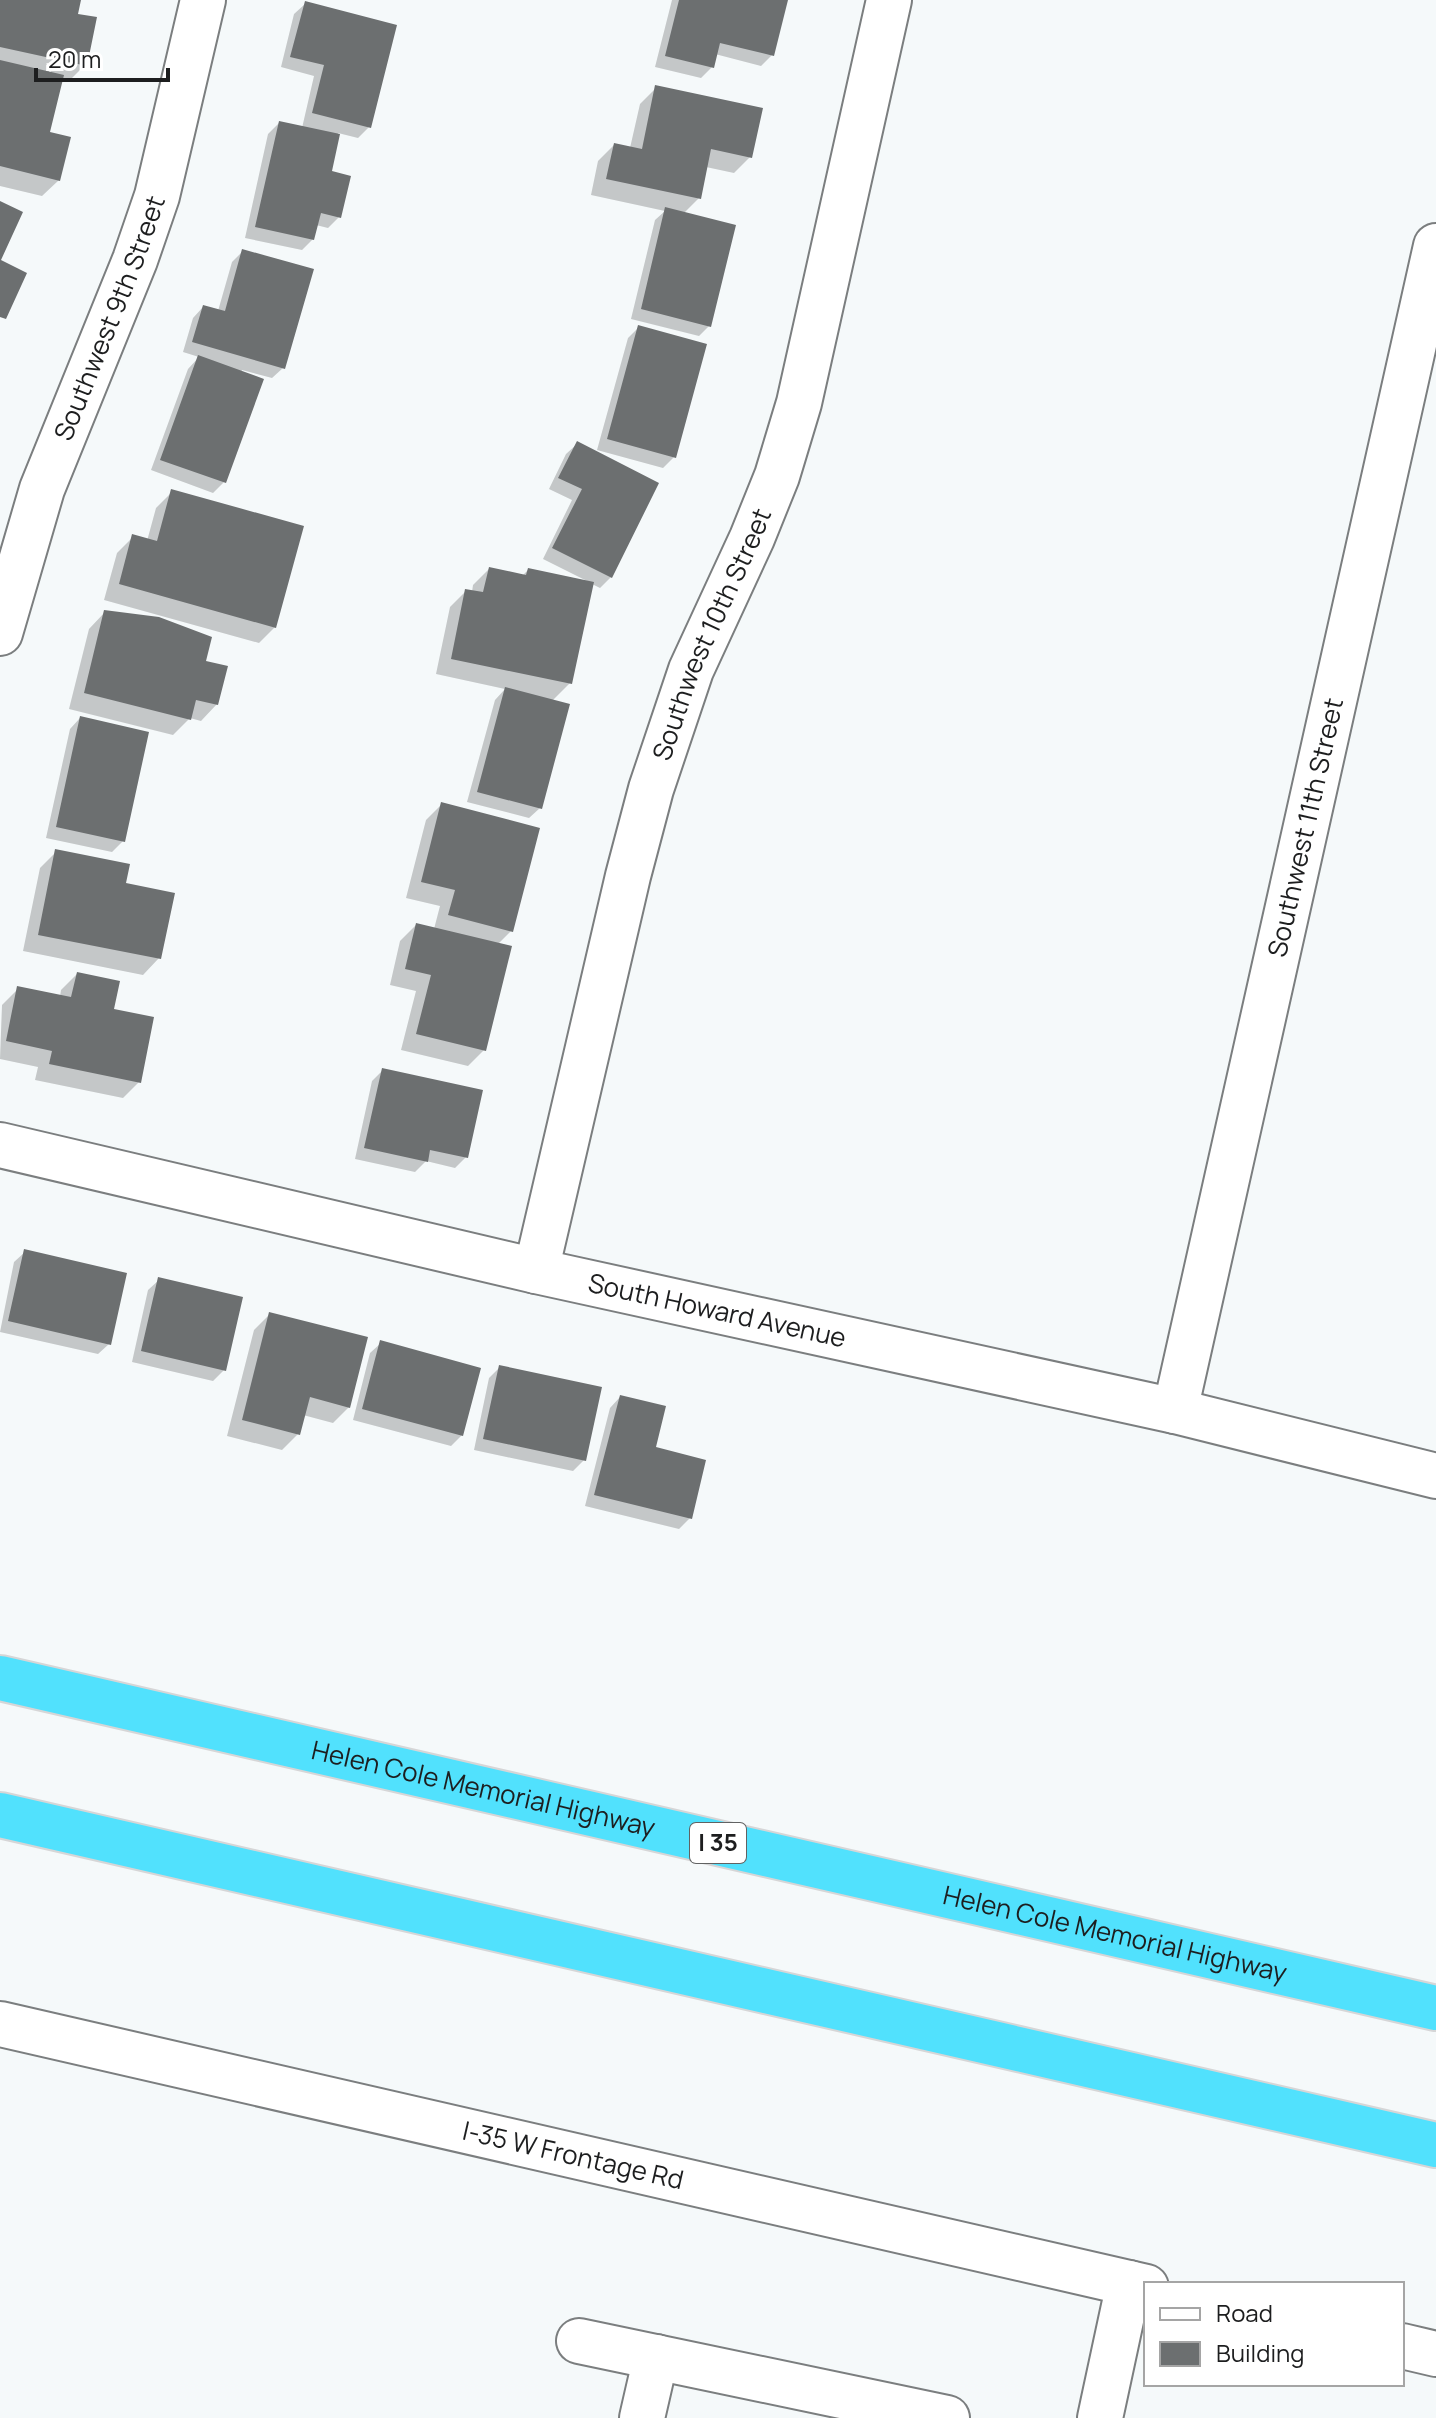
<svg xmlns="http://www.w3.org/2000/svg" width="1436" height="2418" viewBox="0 0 1436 2418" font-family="Manrope,sans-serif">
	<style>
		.shadow { fill: #0003 }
		.building { fill: #6c6f70 }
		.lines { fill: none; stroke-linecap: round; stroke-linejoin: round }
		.minor-casing { stroke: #7b7e7f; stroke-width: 48 }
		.highway-casing { stroke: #d6d6d7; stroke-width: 48 }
		.minor { stroke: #fff; stroke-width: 44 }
		.highway { stroke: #51e1fd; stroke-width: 44 }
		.labels { text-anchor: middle; stroke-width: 7; stroke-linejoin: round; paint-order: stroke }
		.shield { fill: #fff; stroke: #616262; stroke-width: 2 }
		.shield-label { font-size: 24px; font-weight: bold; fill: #1d1e1f }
		.street-label { font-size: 26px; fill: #1d1e1f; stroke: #fff }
	</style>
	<rect width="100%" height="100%" fill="#f5f9fa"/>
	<!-- shadow -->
	<path class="shadow" d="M0,0H79L76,15L85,65L69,81L61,79L48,134L59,180L42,196L0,186Z
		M672,0H786L772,55L761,66L715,54L712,67L701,78L655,67Z
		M305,4L369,127L358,138L338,133L330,173L339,217L328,228L316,225L313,239L302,250L245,238L268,134L279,123L302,128L314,76L281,67L294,14Z
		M656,88L750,157L734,173L706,167L699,198L683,214L710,325L699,336L631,319L655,220L665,211L591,195L598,161L614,145L630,148L640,104Z
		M243,251L283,368L272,378L242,370L241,373L261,380L224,482L213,493L151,470L188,369L199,357L183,352L193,318L203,307L218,311L232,262Z
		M639,327L674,457L663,468L597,450L628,338Z
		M577,444L611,577L600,588L592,584L570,683L552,701L540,808L529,818L467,802L495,700L505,689L436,674L450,607L466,591L472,592L473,585L489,569L522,576L528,570L587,581L543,559L572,500L549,489L566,454Z
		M172,492L275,627L259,643L104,600L117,553L133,537L147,541L156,508Z
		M105,612L204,662L217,704L201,721L190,718L173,735L69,709L89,629Z
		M80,718L123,841L112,852L46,838L70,729Z
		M442,804L511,931L498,944L484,1050L468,1066L401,1050L416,991L390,985L400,941L416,925L434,929L440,906L406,898L426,820Z
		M56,852L124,885L159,958L143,975L23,951L40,868Z
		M77,974L112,1010L139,1082L123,1098L35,1080L38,1067L0,1059L2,1005L18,989L60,997L61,990Z
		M383,1070L466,1157L455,1168L426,1161L415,1172L355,1159L372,1081Z
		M25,1252L109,1344L98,1354L0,1332L14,1262Z
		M159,1280L224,1370L213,1381L132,1362L148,1290Z
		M270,1314L349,1407L333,1423L303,1415L298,1434L282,1450L227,1436L254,1330Z
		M381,1343L462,1435L451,1446L353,1420L370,1353Z
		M500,1367L584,1460L573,1471L474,1450L489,1378Z
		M620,1397L654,1448L690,1518L679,1529L585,1506L610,1408Z"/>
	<!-- building -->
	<path class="building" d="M0,0H81L78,14L97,17L87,66L0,47Z
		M679,0H788L774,56L720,43L714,68L665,56Z
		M305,1L397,25L371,128L312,113L324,65L290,57Z
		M0,60L64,75L50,132L71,137L60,181L0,166Z
		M655,85L763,108L752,158L711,149L701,199L606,179L614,143L642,149Z
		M279,121L340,134L332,171L351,176L341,218L321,213L314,240L255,227Z
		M0,201L23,212L1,260L27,273L6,319L0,317Z
		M665,207L736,225L711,327L641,309Z
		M242,249L314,269L285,369L192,342L203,305L225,311Z
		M638,325L707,344L676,458L607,439Z
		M198,355L264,379L226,483L160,460Z
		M577,441L659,483L612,578L552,548L582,489L558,478Z
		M171,489L304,526L276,628L119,584L132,534L157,541Z
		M489,567L526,575L528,568L594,582L572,684L451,659L465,589L483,592Z
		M104,610L159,617L212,637L206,661L228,666L218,705L196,700L191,720L84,693Z
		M505,687L570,704L542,809L477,792Z
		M80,716L149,732L125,842L56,827Z
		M441,802L540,828L513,932L448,915L455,890L421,882Z
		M55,849L130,864L126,883L175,893L161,959L38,935Z
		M416,923L512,946L486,1051L416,1034L431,975L405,969Z
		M77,972L120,981L114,1009L154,1017L141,1083L49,1064L52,1051L6,1041L17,986L71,997Z
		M382,1068L483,1090L468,1158L430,1150L428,1162L364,1148Z
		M24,1249L127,1273L111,1345L8,1321Z
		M158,1277L243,1297L226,1371L141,1351Z
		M269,1312L368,1337L350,1408L310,1397L300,1435L242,1420Z
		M380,1340L481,1368L463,1436L362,1409Z
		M499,1365L602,1387L586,1461L483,1439Z
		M620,1395L666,1406L656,1447L706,1460L692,1519L594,1495Z"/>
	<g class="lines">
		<defs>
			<g id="minor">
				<path id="s1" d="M0,633L42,489L135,260L157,196L203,0"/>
				<path id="s2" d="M0,1145L536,1271L1175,1411L1436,1476"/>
				<path id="s3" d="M536,1271L628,876L651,789L691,670L752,538L777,476L799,403L889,0"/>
				<path id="s4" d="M1175,1411L1436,246"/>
				<path id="s5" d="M0,2024L1146,2287"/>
				<path d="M579,2341L947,2418"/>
				<path d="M1402,2346L1436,2354"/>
				<path d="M642,2418L656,2357"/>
				<path d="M1100,2418L1129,2283"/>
			</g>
			<g id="highway">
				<path id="s6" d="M0,1678L1436,2008"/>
				<path d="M0,1815L1436,2145"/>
			</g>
		</defs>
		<!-- minor casing -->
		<use href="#minor" class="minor-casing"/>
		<!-- highway casing -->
		<use href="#highway" class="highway-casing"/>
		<!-- minor -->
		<use href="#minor" class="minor"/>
		<!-- highway -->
		<use href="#highway" class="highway"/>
	</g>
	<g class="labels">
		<!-- shield labels -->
		<rect class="shield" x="690" y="1823" width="56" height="40" rx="6"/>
		<g class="shield-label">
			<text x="718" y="1851">I 35</text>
		</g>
		<!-- street labels -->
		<g class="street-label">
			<text dy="9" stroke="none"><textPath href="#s1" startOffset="334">Southwest 9th Street</textPath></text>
			<text dy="9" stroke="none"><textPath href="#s3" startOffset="662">Southwest 10th Street</textPath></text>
			<text dy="9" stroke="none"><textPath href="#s4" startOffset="598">Southwest 11th Street</textPath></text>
			<text dy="9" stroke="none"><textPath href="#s2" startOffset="736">South Howard Avenue</textPath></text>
			<text dy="9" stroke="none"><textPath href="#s6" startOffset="496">Helen Cole Memorial Highway</textPath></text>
			<text dy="9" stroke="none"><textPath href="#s6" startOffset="1144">Helen Cole Memorial Highway</textPath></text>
			<text dy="9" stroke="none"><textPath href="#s5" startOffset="588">I-35 W Frontage Rd</textPath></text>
		</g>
	</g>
	<!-- legend -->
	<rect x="1144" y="2282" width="260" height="104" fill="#ffffff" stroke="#a5a5a5" stroke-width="2"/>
	<rect x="1160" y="2308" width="40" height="12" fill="#ffffff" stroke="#a5a5a5" stroke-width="2"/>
	<text x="1216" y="2322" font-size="24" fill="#1d1e1f">Road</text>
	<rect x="1160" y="2342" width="40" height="24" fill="#6c6f70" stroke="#a5a5a5" stroke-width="2"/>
	<text x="1216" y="2362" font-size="24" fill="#1d1e1f">Building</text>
	<!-- scale -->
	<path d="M36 68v12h132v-12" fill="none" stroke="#1d1e1f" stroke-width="4"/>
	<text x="48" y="68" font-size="24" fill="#1d1e1f" stroke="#ffffff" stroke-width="6" paint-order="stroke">20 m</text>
</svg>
